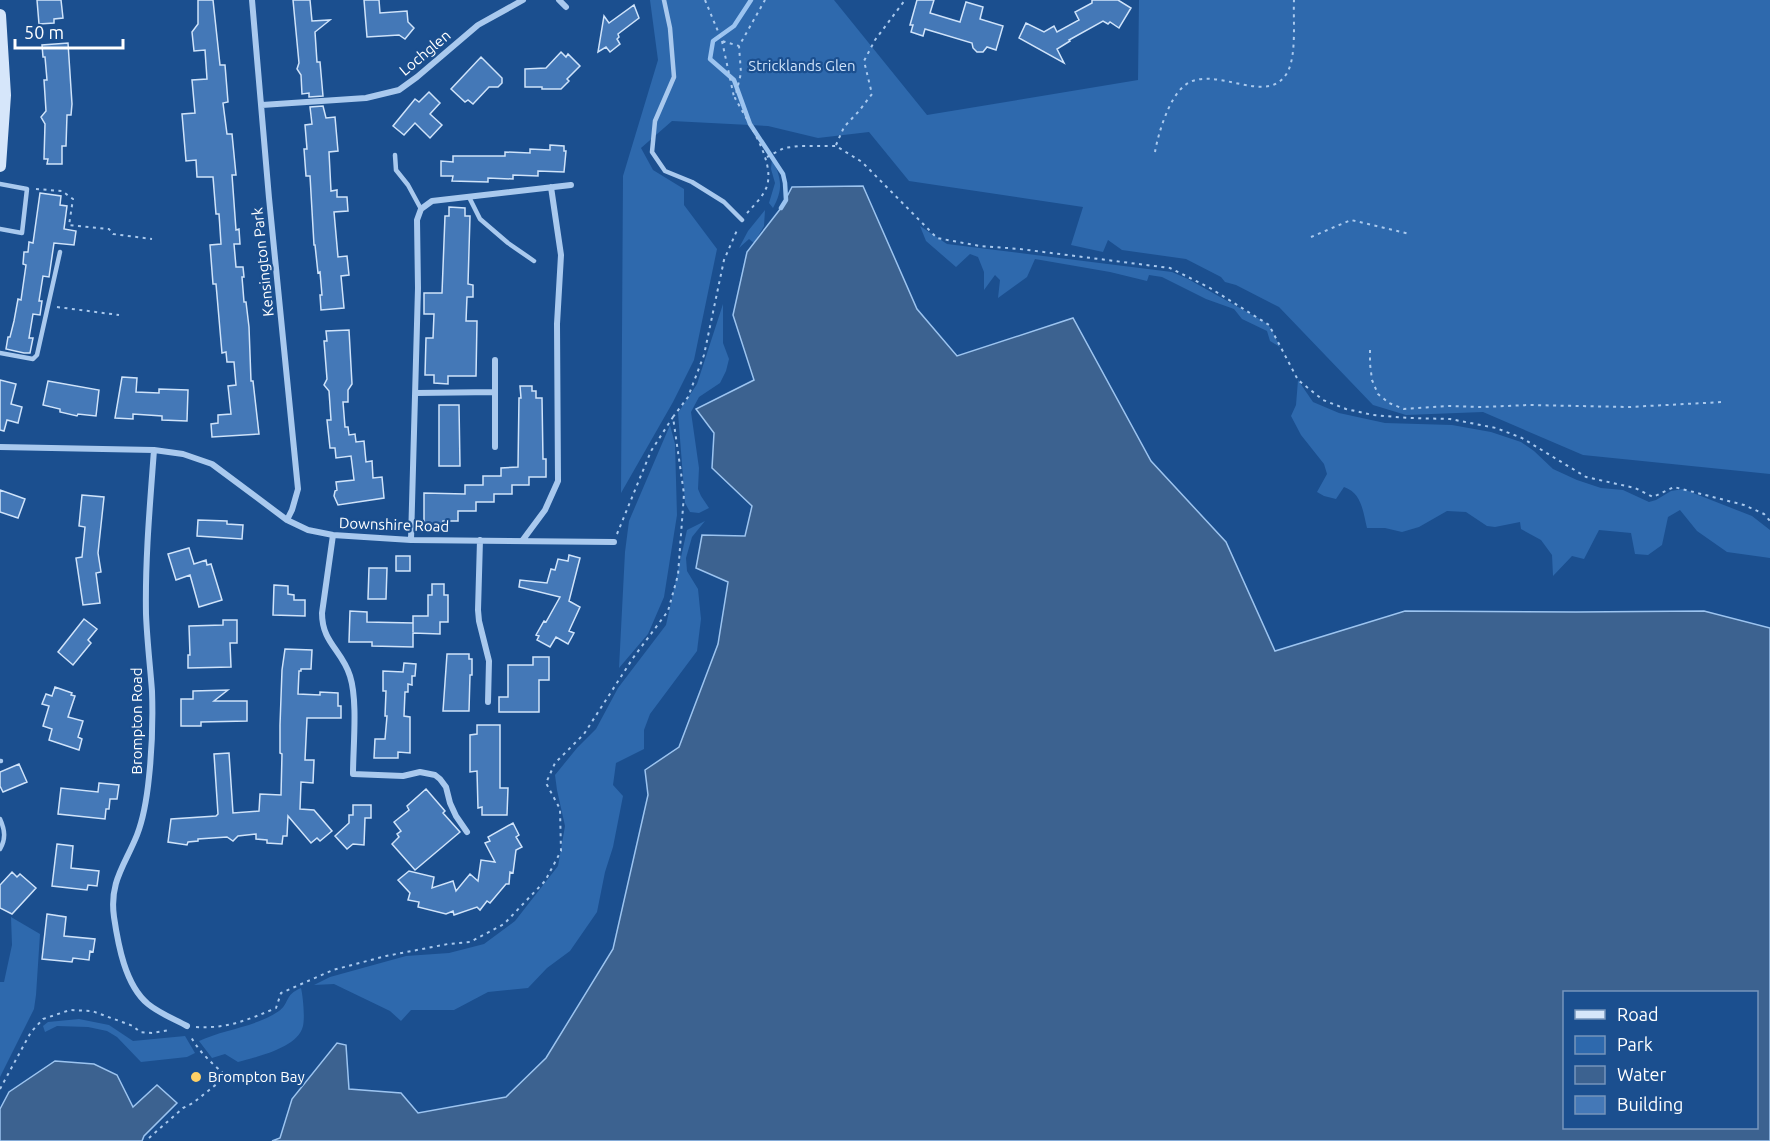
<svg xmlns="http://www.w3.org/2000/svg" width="1770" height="1141" viewBox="0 0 1770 1141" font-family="Ubuntu,sans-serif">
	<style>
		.green { fill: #2e69ad }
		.water { fill: #3c6290; stroke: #9cc4f0; stroke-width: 1.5; fill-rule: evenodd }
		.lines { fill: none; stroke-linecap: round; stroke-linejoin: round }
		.stream { stroke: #9cc4f0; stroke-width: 4.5 }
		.building { fill: #4478b7; stroke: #cfe3fa; stroke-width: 1.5 }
		.path { stroke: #a9c9ee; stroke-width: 2; stroke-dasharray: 3 4.5; stroke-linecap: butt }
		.lane { stroke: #a9c9ee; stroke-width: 4.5 }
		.street { stroke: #a9c9ee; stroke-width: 6 }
		.secondary { stroke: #d6e6fa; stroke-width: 12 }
		.poi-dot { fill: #ffd166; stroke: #1b4f8f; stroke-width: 2 }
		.labels { text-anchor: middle; stroke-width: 4.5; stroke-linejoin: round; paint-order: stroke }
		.street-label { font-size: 15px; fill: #fff; stroke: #1b4f8f }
		.park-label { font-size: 15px; fill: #cfe3fa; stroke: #1b4f8f }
		.poi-label { font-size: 15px; fill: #fff; stroke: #1b4f8f; text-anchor: start }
	</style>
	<rect width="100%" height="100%" fill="#1b4f8f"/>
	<!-- green -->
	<path class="green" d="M650,0H834L927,115L1138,80L1139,0H1770V474L1583,455L1483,412L1406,415L1373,405L1279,307L1236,285L1225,282L1221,277L1186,259L1122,250L1108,240L1103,252L1071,245L1083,207L909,181L869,132L818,138L768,126L672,121L641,148L653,170L684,189V205L717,249L694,360L673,402L621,493L623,176L658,60Z
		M772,158C781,178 784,188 773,208L769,203L775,183L771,169Z
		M765,210L764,226L754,243L749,239L739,248L748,231Z
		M920,226L947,244L1172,272L1188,279L1263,321L1270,327L1280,347L1270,341L1267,331L1242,319L1234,309L1206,299L1162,277L1149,275L1147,281L1110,272L1035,259L1027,277L998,298L1000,280L995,275L984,290V272L978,257L970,254L956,267L926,241Z
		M723,304V343L729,359L726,371L720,383L699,397L691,412L699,468L698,489L701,496L709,508L699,513L690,512L685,503L678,413L697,384Z
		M1298,380L1313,402L1339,413L1385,423L1452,425L1491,432L1521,442L1534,451L1553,469L1577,480L1601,488L1623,490L1649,502L1656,500L1671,491L1683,489L1752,516L1770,530V558L1727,552L1697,531L1680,510L1668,517L1662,545L1648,555L1635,554L1631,533L1599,530L1584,559L1572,556L1553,576L1552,555L1541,540L1521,529L1520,522L1495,527L1487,526L1466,512L1447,511L1419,527L1402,532L1385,528H1367C1363,512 1362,493 1344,487L1336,499L1324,496L1317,492L1327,474L1324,464L1301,435L1291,416L1296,405Z
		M670,425L675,444L677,515L664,597L648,634L619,668L625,552L629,521Z
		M705,521L692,537L686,558L687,571L698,589L701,619L697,651L650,714L644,730V749L616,763L613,785L623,796L613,847L605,872L597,912L570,951L547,968L528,988L488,992L454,1010H411L401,1021L390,1011L334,984L314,985L330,977L406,956L449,953L484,944L515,921L558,866L565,826L557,790L555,775L577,748L596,729L618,688L666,625L687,530Z
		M11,917L40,934L36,995L34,1009L0,1077V982H4L12,945Z
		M301,988C303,996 305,1018 303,1026C298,1048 256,1057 238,1062L225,1054L212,1058L199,1041C224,1029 256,1027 279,1011C290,1003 284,995 301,988Z
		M79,1019L109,1025L133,1041L185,1036L195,1053L187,1057L141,1062L117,1037L107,1031L88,1027L57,1026L45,1032L43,1026L48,1022Z"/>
	<!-- water -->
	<path class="water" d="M863,186L917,309L957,356L1073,318L1151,461L1226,542L1275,651L1405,611L1576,612L1704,611L1770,628V1141H272L280,1138L292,1099L337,1043L346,1045L349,1089L401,1093L418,1113L506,1097L546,1058L613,949L648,795L645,770L679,747L718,644L728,582L696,568L702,535L745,536L752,506L712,468L714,433L696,409L754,380L733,315L747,252L781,208L792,187ZM1756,992V1128H1564V992Z
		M55,1061L94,1064L117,1075L133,1107L157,1085L177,1103L144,1136L142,1141H0V1109L9,1092Z"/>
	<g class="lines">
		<!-- stream -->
		<path class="stream" d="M751,0L734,26L713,41L710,59L734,80L750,124L783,174L785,183L786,200L781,208"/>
	</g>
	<!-- building -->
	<path class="building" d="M37,0H61L63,18L54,19V23L39,24Z
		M198,0H213L220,65H225L228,102L223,103L227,134H232L236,175H232L236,230L239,229L240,244H234L236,267H243L244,277H242L244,302H246L249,327L251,381H253L259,434L212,437L211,424L218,423V415L231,414L228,386L236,385L234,362H227L226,352L222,353L216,284H213L210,245L221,244L219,214H216L213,177H197L196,160L186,161L182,114L195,113L192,80L207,79L205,50L194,51L192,32L198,24Z
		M293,0H310L312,21L330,20L315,32L317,62H320L323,96L309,97V93L302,94L301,75L297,69L299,63Z
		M364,0H379L380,13L407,11L408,22L414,28L405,39L399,35L367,37Z
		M917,0H934L930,13L960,22L966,2L983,7L980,19L1003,26L996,50L987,47L983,52H977L973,48L972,43L925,29L923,36L911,32L913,25H910Z
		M1092,0H1118L1131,8L1119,28L1110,22L1108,24L1103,21L1069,40L1070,41L1057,49L1064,63L1019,38L1026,23L1044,32L1054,26L1057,32L1079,20L1075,12L1092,3Z
		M634,5L639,18L618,34L619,37L617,39L620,44L610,52L606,47L598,52L604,16L609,23Z
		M68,43L72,104L71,115H67L66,146H62V164H47L48,159H44L45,124L41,117L46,111L44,80H47L45,57H43L42,45Z
		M561,52L566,57L568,54L580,66L567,79L569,81L561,89H542V87H525V69L546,68Z
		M481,57L502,78V83L498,87H489L473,104L468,100L465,102L451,89Z
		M429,92L440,103L430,114L442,125L430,138L415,123L404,135L393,126L415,99L419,102Z
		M323,106L326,118L335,117L338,151L329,152L331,191L337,190V197H347L348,211L334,212L338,257L347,256L349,275L341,276L344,308L321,310L320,295H322L320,272L318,273L315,245H314L310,176H306L304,149H307L305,125L312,124L310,107Z
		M550,145L564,146V151H566L564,172L538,171V176L513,175V179L488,178V182L452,181L453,176H441V161L453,162V156H505V152L530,153V149L550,150Z
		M40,193L61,196L60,205L67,206L64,229L76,231L74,245L54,243L49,277L43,276L39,301H42L40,315L33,314L29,338H33L30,353H24L6,349L8,337H10L14,321L18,299L21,300L26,265L23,264L24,252H28L29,242L33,243Z
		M449,207L465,208V216H470L468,284L473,285V297H467L466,321H477L476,376H448V384L434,383V375H425L426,338H433L434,314H424V293H442L445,216H449Z
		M349,330L352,384L348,390V402H343L345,427H348L349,435L355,434L356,442L364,441L366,462L372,461L373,478L382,477L384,498L338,505L334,496L335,491L337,490L336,482L354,480L351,456L336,458L335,448H330L327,420H331L329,391L324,385L327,379L324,341H327L326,331Z
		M122,377L137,378L136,392L159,393V389L188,390L187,421L162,420V416L133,414V419L115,418Z
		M0,380L16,384L11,404L22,407L18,423L7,420L4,431L0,430Z
		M48,381L99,390L96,416L78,414L77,416L60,412V409L43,405Z
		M520,386H532V391H536V398H542L543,459H546V477H529V485H512V494H494V502H476V511H458V521H443V529H424V493L465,494V485H483V476H501V468L518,467L519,398H521Z
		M439,405H459L460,466H439Z
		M0,490L25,499L18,518L0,512Z
		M82,495L104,497L98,553L101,572L96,573L100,603L83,605L76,558L82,557L85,527L79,526Z
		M198,520L227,521V524L243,525L242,539L197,536Z
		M189,548L194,564L206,560L207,565L211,564L222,600L199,607L190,575L176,580L168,554Z
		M569,555L580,558L569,601L580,607L569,631L574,633L568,644L556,637L550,647L537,640L539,636L536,635L544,621L546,622L560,597L519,587L520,580L547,583L551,569L555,570L558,559L568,561Z
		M396,556H410V571H396Z
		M369,568H387L386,599H368Z
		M432,584H444V595H448V622H440V634L413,633V647L372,646V642H349L350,611L367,612V622L413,623V632V616H428V595H432Z
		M274,585L288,586V594L294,595V600H305V616L273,615Z
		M84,619L97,629L88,640L91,643L73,665L58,652Z
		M223,620H237V643H230L231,667L188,668V655H190L189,626L223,625Z
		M285,649L312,650L311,669H301V671H299L298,694L320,695V692L338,693V706H341V718H307L305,760H314L313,783L301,782L300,809L314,810L332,831L320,841L317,838L311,843L288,816L287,836H283L282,844L267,843V840L256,839V834L238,836L233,841L227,837L198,839V841L188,842L187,845L168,842L171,819L216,816L218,814L214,754L229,753L233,813L259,811L260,794L281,795L282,754L280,753V725L282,670Z
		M447,654H469V659H472V675H470L469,711H443Z
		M533,657H549V680H539V712H499V697H508V665H533Z
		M404,663L416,664L415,676H412V685L408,684V692H405L404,716L410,717V753L398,752V758H374L375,739H385L387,716H385L386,691H383V671L403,672Z
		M55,687L72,693L71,695L75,696L68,717L83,721L78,737L82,739L79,750L49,740L52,729L43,726L49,706L42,704L46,694L52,696Z
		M228,690L214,701H247V721L201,722V726H181V699H193V691Z
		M477,725H500V788H508L507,815H482V807L478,808L477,771L470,772V735L477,734Z
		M19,764L27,782L3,792L0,786V772Z
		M99,783L119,785L117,799H110L109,809H106L105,819L58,814L61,788L98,792Z
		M426,789L445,811L443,813L460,832L415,870L392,844L399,837L397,834L401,831L394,822L409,810L407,806Z
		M353,805H371V818H365L364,845L353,844L347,849L335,836L349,823V815H353Z
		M513,823L519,835L516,837L522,847L516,850L513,873L510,872L509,884H506L490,903L487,901L480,910L477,907L454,915L453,911L446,914L418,907L419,902L408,900L410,893L398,880L409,871L434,877L432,888L453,881L456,891L470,874L478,881L481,860L495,862L485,843L490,841L488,837Z
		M57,844L73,846L71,868L99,871L97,886L88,885L87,890L52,886Z
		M12,872L17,877L20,874L36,888L12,914L0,908V885Z
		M47,914L66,917L64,936L95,939L93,952L90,951L89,960L73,958L72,962L42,959Z"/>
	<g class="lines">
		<!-- path -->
		<path class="path" d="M705,0L722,41L739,46
			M722,41L734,97
			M836,145L844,127L859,111L872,94L864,61L875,40L905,0
			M1155,152C1158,134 1169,98 1184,86C1212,62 1267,108 1287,73C1297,56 1293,19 1294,0
			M767,157L784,148L799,146H836L862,162L937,238L980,246L1020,249L1170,268L1210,288L1269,325L1298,380L1323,400L1346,409L1373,415L1409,418L1450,419L1496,428L1522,438L1586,477L1635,488L1653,497L1674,487L1744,505L1764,514L1770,521
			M36,189L62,191L73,199L69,225L109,229L113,234L152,239
			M747,213C754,205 763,197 767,186C775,160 747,121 735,98L741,73L739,46L765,0
			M1311,237L1351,220L1410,234
			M57,307L119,315
			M1370,350V364L1372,380L1378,394L1389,403L1404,409L1447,406L1482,407L1529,405L1629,407L1723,402
			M617,534L651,451L673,417
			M196,1027C226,1029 248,1020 276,1008L281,993L333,970L386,956L448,944L470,942L504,924L545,881L561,851L560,809L546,783L555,763L584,734L633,658L668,611L678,575L684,494L673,417L688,397L704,355L724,260L738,228
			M0,1089L31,1032L43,1019L70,1010L92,1011L133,1026L140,1032L152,1033L170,1030
			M149,1138L183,1108L193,1103L218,1083L222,1072C210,1062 197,1049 190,1035"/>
		<!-- lane -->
		<path class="lane" d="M664,0L670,28L674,77L655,121L652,152L665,171L692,182L724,202L742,220
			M395,155L396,170L408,185L421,209
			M0,184L27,189L22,233L0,229
			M469,197L480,219L508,243L534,261
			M0,353L33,359L37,355L60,252
			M0,761H1
			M0,819C5,830 6,839 0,849"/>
		<!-- street -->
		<path class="street" d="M252,0L269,198L298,489L292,510L287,520
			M559,0L566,7
			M262,105L366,98L399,90L417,77L478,25L523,0
			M416,393L495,392
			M0,447L154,450L183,454L212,464L287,520L308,530L333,535L411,540L614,542
			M495,447V360
			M154,450C150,504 145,559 146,614C147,640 150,665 152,691C153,720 152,749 149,777C147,797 144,817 137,835C125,865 109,882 114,917C118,944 125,985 148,1004C159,1013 174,1019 187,1026
			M333,535L322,613C322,643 342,650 350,676C358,701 353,747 353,774L403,776L420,772L435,775L440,779L446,787L450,803L456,816L467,832
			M411,540L418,288L417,220L421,209L432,201L571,185
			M480,540L478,610L479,621L489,661L488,702
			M522,541L545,510L558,481L557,324L561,255L551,187"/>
		<!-- secondary -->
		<path class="secondary" d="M0,15L5,95L0,166"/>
	</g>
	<!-- markers -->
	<circle class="poi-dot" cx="196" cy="1077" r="6"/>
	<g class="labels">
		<!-- street labels -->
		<g class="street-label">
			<text transform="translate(425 53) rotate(-40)" y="5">Lochglen</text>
			<text transform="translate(263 262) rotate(-96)" y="5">Kensington Park</text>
			<text transform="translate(394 525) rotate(2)" y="5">Downshire Road</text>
			<text transform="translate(137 721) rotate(-90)" y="5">Brompton Road</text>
		</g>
		<!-- park labels -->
		<g class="park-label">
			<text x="802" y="71">Stricklands Glen</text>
		</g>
		<!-- poi labels -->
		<g class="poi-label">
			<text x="208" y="1082">Brompton Bay</text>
		</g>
	</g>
	<!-- legend -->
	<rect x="1563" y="991" width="195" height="138" fill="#1b4f8f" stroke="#7695bc" stroke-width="1.5"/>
	<rect x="1575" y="1010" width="30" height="9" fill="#d6e6fa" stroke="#7695bc" stroke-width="1.5"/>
	<text x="1617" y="1021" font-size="18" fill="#ffffff">Road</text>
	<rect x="1575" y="1036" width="30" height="18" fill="#2e69ad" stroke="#7695bc" stroke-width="1.5"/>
	<text x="1617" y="1051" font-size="18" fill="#ffffff">Park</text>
	<rect x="1575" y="1066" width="30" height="18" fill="#3c6290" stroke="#7695bc" stroke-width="1.5"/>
	<text x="1617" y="1081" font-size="18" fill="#ffffff">Water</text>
	<rect x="1575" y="1096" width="30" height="18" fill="#4478b7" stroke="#7695bc" stroke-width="1.5"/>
	<text x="1617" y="1111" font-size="18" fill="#ffffff">Building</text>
	<!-- scale -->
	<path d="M15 39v9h108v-9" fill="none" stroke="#ffffff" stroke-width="3"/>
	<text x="24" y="39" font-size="18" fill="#ffffff" stroke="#1b4f8f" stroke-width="4.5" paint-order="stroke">50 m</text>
</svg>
